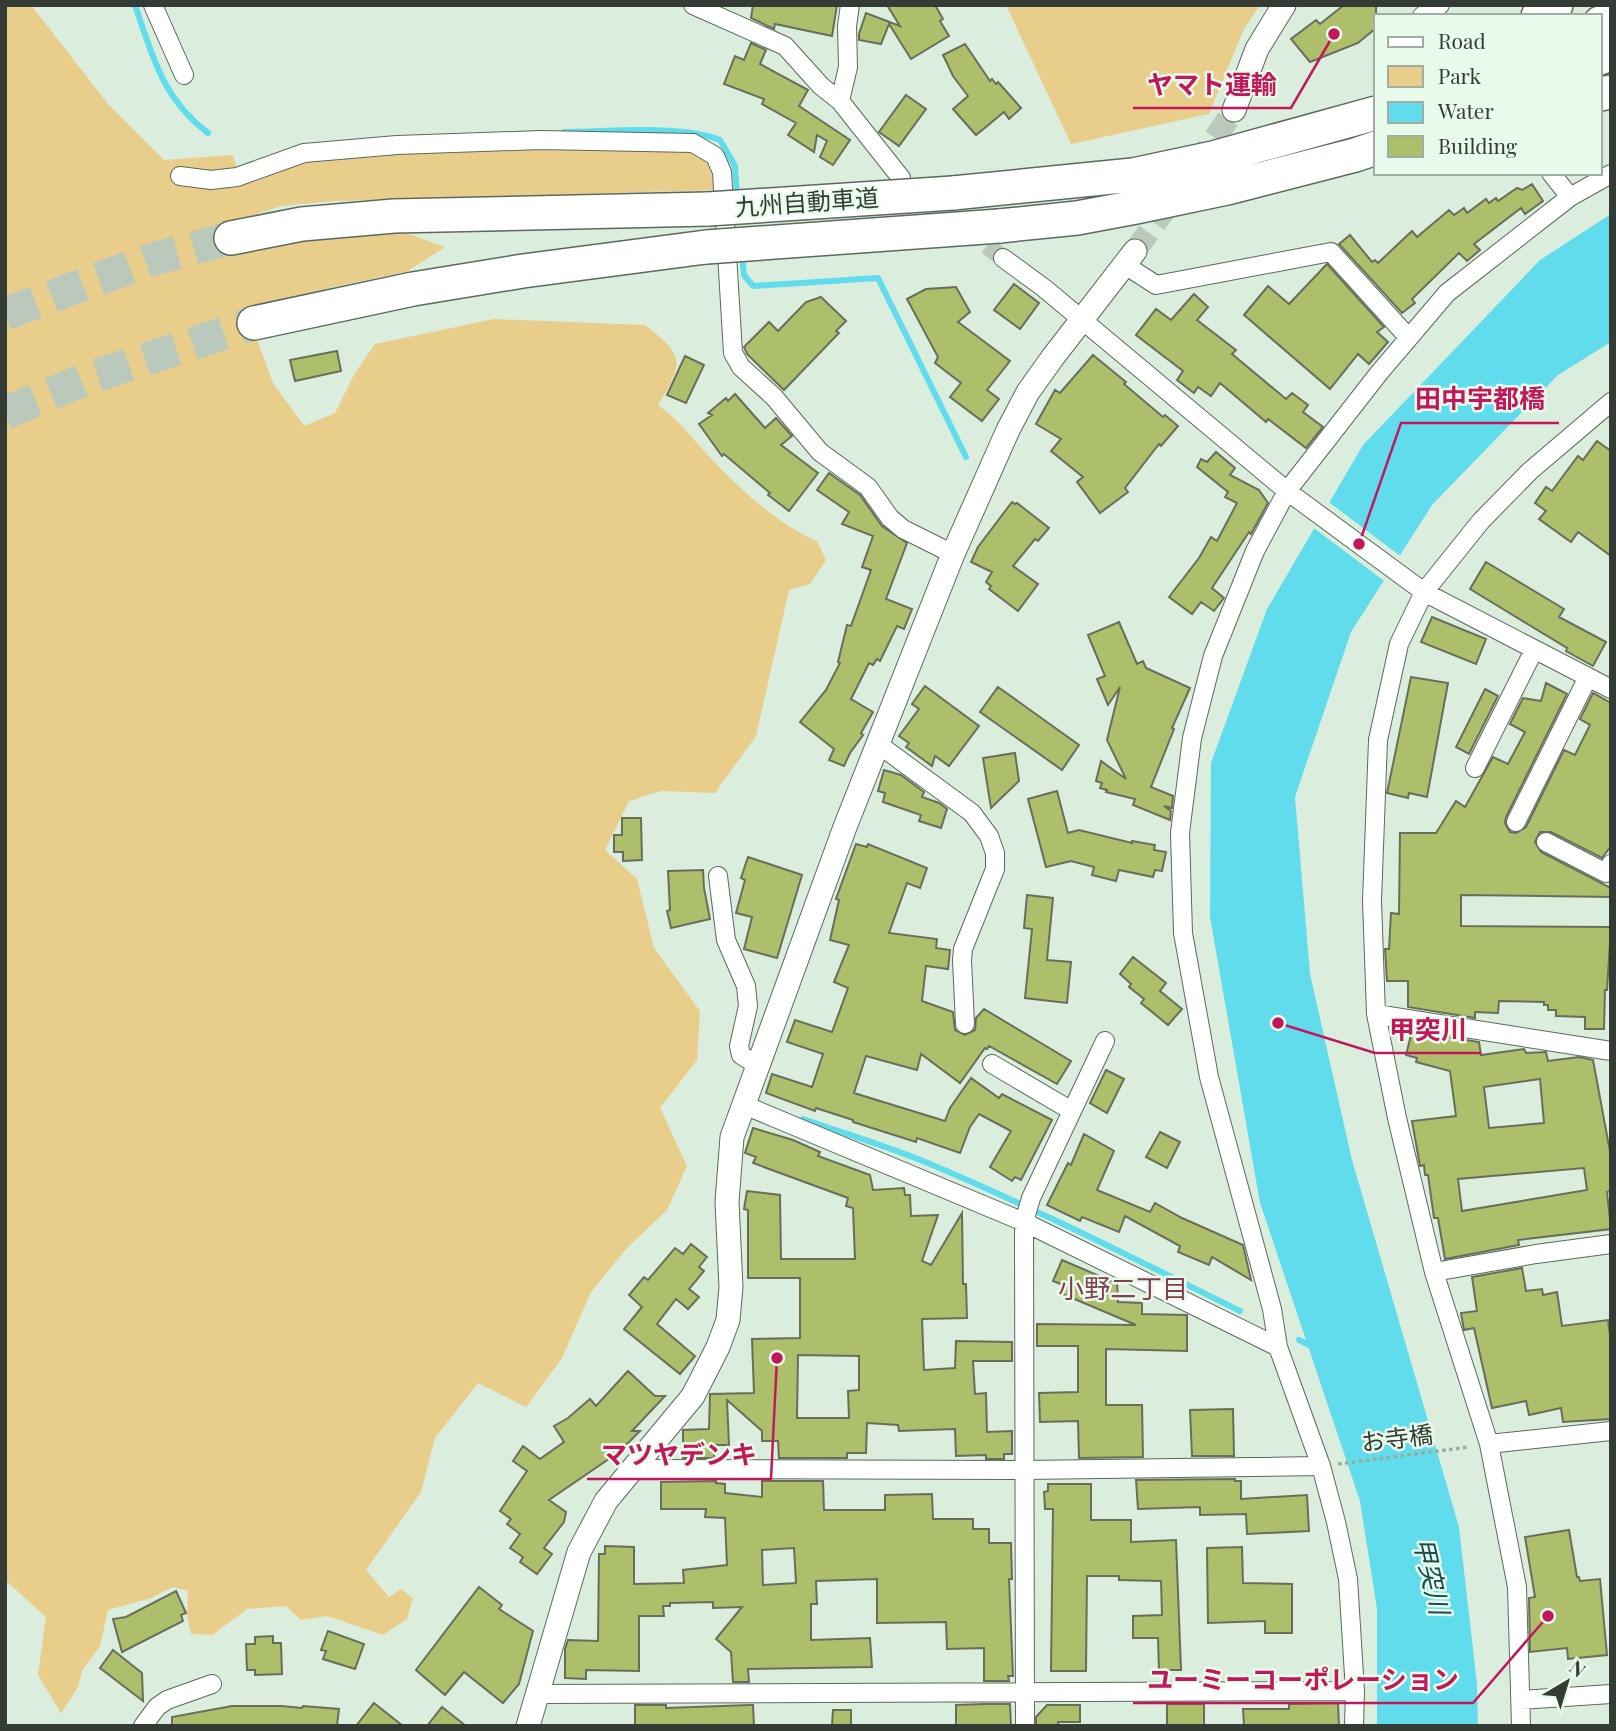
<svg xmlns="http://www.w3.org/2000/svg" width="1616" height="1731" viewBox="0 0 1616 1731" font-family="'Playfair Display','Noto Sans JP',serif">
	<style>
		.green { fill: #e8ce8a }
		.water { fill: #61dced }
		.pier { fill: #dbeddd }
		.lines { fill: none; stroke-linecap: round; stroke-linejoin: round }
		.stream { stroke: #61dced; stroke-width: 6 }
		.building { fill: #adbf6b; stroke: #696e5b; stroke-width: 2; fill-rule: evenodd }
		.minor-tunnel { stroke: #bac9bb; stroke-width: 18; stroke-dasharray: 18 9; stroke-linecap: butt }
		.tertiary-tunnel { stroke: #bac9bb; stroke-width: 23; stroke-dasharray: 23 11; stroke-linecap: butt }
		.motorway-tunnel { stroke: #bac9bb; stroke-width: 33; stroke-dasharray: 33 17; stroke-linecap: butt }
		.minor-casing { stroke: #5a6a5c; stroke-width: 20 }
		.tertiary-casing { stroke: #5a6a5c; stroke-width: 25 }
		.motorway-casing { stroke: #5a6a5c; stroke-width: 36 }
		.path { stroke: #9caa9e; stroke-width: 3.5; stroke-dasharray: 3.5 3.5; stroke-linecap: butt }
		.minor { stroke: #fff; stroke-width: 18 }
		.tertiary { stroke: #fff; stroke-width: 23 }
		.motorway { stroke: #fff; stroke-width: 33 }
		.motorway-bridge-casing { stroke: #5a6a5c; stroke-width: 36; stroke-linecap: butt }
		.motorway-bridge { stroke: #fff; stroke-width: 33 }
		.labels { text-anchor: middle; stroke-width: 5; stroke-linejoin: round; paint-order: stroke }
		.street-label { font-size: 24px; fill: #343b35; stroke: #e8fbea }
		.neighbourhood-label { font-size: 26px; fill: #823c54; stroke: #e8fbea }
		.water-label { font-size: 26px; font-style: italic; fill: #164c54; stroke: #e8fbea }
		.leader { fill: none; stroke: #c2185b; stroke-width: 2.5 }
		.callout-dot { fill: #c2185b; stroke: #e8fbea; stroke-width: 2.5 }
		.callout-label { font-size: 26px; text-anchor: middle; font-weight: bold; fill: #c2185b; stroke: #e8fbea; stroke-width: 5; stroke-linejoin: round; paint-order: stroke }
	</style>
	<rect width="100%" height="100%" fill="#dbeddd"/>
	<!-- green -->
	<path class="green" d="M5,5H31L108,104L164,160L232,155L245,184L306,160L417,152L539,147L585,150L695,151C710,163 712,171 714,190L334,201L281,206L223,225L231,254L343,235L398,230L445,247L406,272L333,287L250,310L257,340L273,383L304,426L335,413L355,373L375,344L494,319L645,325C685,356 684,362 658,405C676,418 689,434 704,451C736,485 773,522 817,541L826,560L810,584L789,590L756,736L715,793L661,791L629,801L605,850L637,879L654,948L700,1011L697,1060L660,1108L687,1166L667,1210L626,1249L591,1292L562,1358L526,1407L478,1383L435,1438L421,1492L366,1570L389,1597L401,1589L413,1598L407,1619L383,1635L327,1616L301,1620L286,1606L247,1609L212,1635L191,1634L187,1616L188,1591L173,1587L151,1598L108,1610L100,1646L82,1671L78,1687L61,1713L38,1675L46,1617L5,1580Z
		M1006,5H1260L1244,29L1209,114L1071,144Z"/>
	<!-- water -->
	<path class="water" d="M1611,214V342L1558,375L1432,505L1351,632L1295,797L1310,974L1352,1160L1459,1527L1477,1684L1478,1726H1377V1609L1360,1501L1260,1203L1210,917L1211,763L1267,609L1363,445L1540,260Z"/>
	<!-- pier -->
	<path class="pier" d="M1326,500L1403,558L1387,583L1311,526Z"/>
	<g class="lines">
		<!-- stream -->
		<path class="stream" d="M135,5C153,57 162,98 208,133
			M564,132C608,132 681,124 720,140L735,166L737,197
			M742,253L744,275L753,286L878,278L966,457
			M803,1119C843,1133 884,1145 923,1161C1031,1206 1135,1259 1240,1311
			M1299,1340L1313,1347"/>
	</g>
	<!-- building -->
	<path class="building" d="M753,5H837L832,36L775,24L774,29L751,18Z
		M887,5H935L943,19L940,21L949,36L911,59L889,24L881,44L859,40V34L866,13L900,26Z
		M1344,5H1376V28L1358,43L1310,62L1291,39L1316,20L1320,24Z
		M751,43L766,50L760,64L808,90L799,106L850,140L833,165L820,157L827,141L817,135L814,152L788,135L796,123L762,104L764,99L724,84L735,56L744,60Z
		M965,44L990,81L992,79L996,84L998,82L1021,108L1009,119L1004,112L976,135L953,109L968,96L953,76L943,55Z
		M906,95L926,109L899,146L879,132Z
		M1532,184L1543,201L1525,214L1521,208L1474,244L1480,250L1467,261L1459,253L1412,299L1415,303L1402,313L1339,244L1350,235L1372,262L1375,260L1378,263L1412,231L1417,237L1449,210L1454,215L1464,208L1467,213L1486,199L1489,203L1496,198L1498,201L1517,188L1522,190Z
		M1327,264L1384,327L1377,332L1388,342L1369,364L1358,354L1330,389L1244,315L1268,286L1289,304Z
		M1014,284L1039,303L1020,329L994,310Z
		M956,287L970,312L958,322L1010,361L987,390L999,399L982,421L950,397L961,383L935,363L938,357L907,299L926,289Z
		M1194,294L1208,307L1197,320L1236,350L1232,354L1286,399L1292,393L1308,405L1303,412L1323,427L1306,448L1268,419L1266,422L1220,383L1211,396L1198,387L1194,393L1177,380L1183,371L1136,335L1156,309L1171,320Z
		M821,297L846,321L836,331L839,333L784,390L747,354L744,347L769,322L778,331L806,302Z
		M337,351L341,371L295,381L290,360Z
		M1093,355L1126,382L1124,384L1163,417L1165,415L1178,426L1161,446L1159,444L1125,488L1128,492L1100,513L1077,482L1083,477L1051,451L1061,439L1036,424L1055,390L1060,393Z
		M685,356L704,365L686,403L667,395Z
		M735,394L765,428L776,418L792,436L781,445L818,473L789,511L768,495L770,493L724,454L722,456L699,424L712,415L708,413L726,398L728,401Z
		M1597,441L1611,451V556L1578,532L1571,542L1539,519L1546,511L1535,503L1546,487L1552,491L1578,456L1583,460Z
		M1216,452L1235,468L1230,475L1259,490L1268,503L1251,534L1249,532L1212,588L1224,598L1214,611L1201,602L1192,614L1169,597L1199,558L1211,537L1217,541L1237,503L1225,497L1228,492L1197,467L1201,459L1207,462Z
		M829,473L860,495L882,526L907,543L886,599L912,609L904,629L897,626L880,661L877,659L873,665L869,663L851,699L873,712L861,733L863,735L850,753L844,766L829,760L834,749L800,722L826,690L840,663L838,662L847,625L851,626L871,570L862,567L873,536L842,524L849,512L817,490Z
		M1012,502L1015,504L1017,503L1049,528L1038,541L1035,539L1013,566L1038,584L1018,611L989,589L991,586L986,582L992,572L971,562L978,547Z
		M1486,562L1564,609L1559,617L1606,642L1593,666L1566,651L1567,648L1470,589Z
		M1432,617L1486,639L1476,664L1421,642Z
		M1119,622L1137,664L1143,661L1146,668L1190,688L1172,728L1174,729L1151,787L1173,796L1172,808L1164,806L1171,811L1170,820L1133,805L1135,799L1106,792L1107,790L1100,788L1102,783L1096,781L1101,761L1126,779L1107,740L1120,687L1108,705L1097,679L1105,676L1088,635Z
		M1411,677L1448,683L1427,797L1409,793L1408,798L1387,793Z
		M1546,683L1567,694L1506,817L1505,823L1510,832L1516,833L1526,827L1564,750L1575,755L1590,725L1580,719L1593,693L1611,703V846L1602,858L1551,832H1540L1535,842L1541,852L1611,888V897L1461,895V926L1611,927L1607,990H1605L1604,1029H1585V1017L1556,1016V1010H1548V1005H1544V1002L1499,1001L1498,1013L1475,1012V1018L1408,1007V981H1387L1386,966L1385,949H1389L1391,913L1399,914L1400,833H1436L1456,801L1465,807L1493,757L1508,764L1525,732L1510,724L1523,698L1541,701Z
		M925,686L979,726L949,766L935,756L932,766L906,747L909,743L899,736L919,709L912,704Z
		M998,687L1079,745L1062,770L980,712Z
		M1485,689L1498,696L1469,754L1456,747Z
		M1015,753L1019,781L991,808L983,758Z
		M884,770L901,775L924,792L922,797L939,803L947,809L941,828L919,821L921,815L883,802L885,793L878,791Z
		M1057,791L1068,833L1079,830L1132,843V841L1155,845L1154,850L1166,852L1162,871L1155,870L1153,877L1119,870L1116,881L1092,875L1094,867L1071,861L1046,867L1028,799Z
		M622,818H641L642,860L623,861V852H614V835H622Z
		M856,844L867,847L868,844L927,868L920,888L907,883L889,933L937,939L936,948L950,950L948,969L926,966L922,1001L953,1012L955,1030L965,1035L975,1030L976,1018L984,1009L1071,1061L1057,1084L989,1046L987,1049L985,1048L960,1083L921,1054L917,1070L866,1056L854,1093L945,1121L950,1108L971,1078L999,1098L1002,1094L1052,1120L1021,1180L1015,1177L1012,1181L990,1167L1011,1131L979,1114L970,1127L960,1153L917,1138L916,1142L853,1122V1120L816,1108L815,1111L766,1093L772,1074L812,1087L823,1054L787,1042L795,1020L832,1032L848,988L834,982L849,945L830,940L839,900L836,899Z
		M748,857L802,875L777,958L744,949L752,917L736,913L745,880L741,878Z
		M703,870L704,888L710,919L671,928L667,911L670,910L668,871Z
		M1027,895L1053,898L1047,960L1071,962L1067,1003L1025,998L1032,929L1024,928Z
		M1133,957L1166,983L1160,991L1182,1009L1168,1025L1141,1003L1144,999L1129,987L1131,984L1120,974Z
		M1412,1031L1479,1042L1481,1055L1524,1049L1526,1053L1546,1052L1548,1061L1579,1057L1593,1060L1611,1157V1191L1607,1192L1611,1229L1518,1240L1519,1245L1445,1259L1438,1218H1434L1428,1175H1425L1424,1165L1420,1166L1412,1121L1456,1116L1450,1071L1416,1062L1417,1058L1406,1055ZM1540,1079L1544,1123L1489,1128L1484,1087ZM1584,1168L1587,1190L1462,1211L1458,1179Z
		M1106,1070L1124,1079L1107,1113L1090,1103Z
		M753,1128L793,1140L820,1152L818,1156L870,1175L873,1190L904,1188L905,1195H910L911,1216L938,1215L922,1261L931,1265L962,1213L963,1284H966L967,1318L922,1319L924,1370L955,1368L956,1341L1012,1342V1361H973L975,1394L986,1393L987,1432L1012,1431V1454H1004V1459H986V1455L956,1456L955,1429L899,1431L898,1425L867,1423L866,1453H847V1458H779L778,1441H762V1431L727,1400L729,1445H714V1458H683V1430L709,1429L710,1394L754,1393L752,1339L800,1338V1278H748V1210L744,1209L747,1191L780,1195L781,1259H855L853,1208L846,1206L848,1198L753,1163L756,1157L745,1153ZM798,1355L859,1356V1390L848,1391L849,1418H797Z
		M1160,1132L1180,1142L1167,1168L1146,1157Z
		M1084,1134L1114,1151L1097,1190L1150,1212L1155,1203L1182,1218L1243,1245L1251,1280L1212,1257L1209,1265L1178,1252L1180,1246L1125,1216L1119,1232L1082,1217L1080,1221L1047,1205L1068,1163L1071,1165Z
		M691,1244L707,1257L699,1267L704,1271L689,1289L699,1297L688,1309L676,1299L657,1324L695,1356L680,1374L624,1329L642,1307L629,1295L644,1277L648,1280L675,1248L683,1254Z
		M1062,1260L1111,1281H1117L1118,1302L1142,1303V1314L1187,1315V1351L1106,1349V1405H1142L1143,1457L1079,1458L1078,1421L1040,1422L1039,1393L1078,1392V1346H1037V1324L1136,1325L1060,1293L1063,1285L1053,1281Z
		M1522,1268L1526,1291L1542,1289L1543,1295L1557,1292L1562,1326L1608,1320L1611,1343V1419L1563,1422L1561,1408L1529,1415L1526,1401L1492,1408L1474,1328L1464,1330L1461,1313L1477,1311L1472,1277Z
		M628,1371L655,1396H665L632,1431H640L619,1452L549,1500L566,1512L564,1522L544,1548L552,1554L537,1574L520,1562L523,1557L510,1548L520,1534L507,1524L511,1519L500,1511L527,1471L513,1461L523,1446L540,1459L564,1442L554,1426L568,1418L590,1399L596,1406Z
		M1233,1409L1234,1456H1192L1190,1410Z
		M1235,1479V1481H1241V1499L1307,1495L1309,1531L1247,1534L1246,1514L1200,1515V1507L1138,1509L1136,1480Z
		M716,1481V1483L725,1484V1493L762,1497V1481H823L824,1510H885V1495L932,1494L933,1519H973V1529H989V1543H1011L1012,1579H1009L1013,1676H1008L1009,1681H984V1648L947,1649L946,1622L877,1623V1579L816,1581L817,1604H811V1640L870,1638L872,1667L748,1669L749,1682H733L731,1652L716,1639L742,1607L713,1608V1602L670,1603V1606H663L664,1616H639V1671L586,1670V1679L565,1678V1649L568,1640L598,1641L599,1554H605V1546L634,1547V1584L684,1583L683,1570L727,1565L725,1518L705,1517L706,1509H661V1482ZM794,1548L796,1583L763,1585L762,1550Z
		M1048,1484H1091V1520H1131V1542L1176,1540L1181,1670H1159L1158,1638H1133V1616L1162,1615L1161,1581L1119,1580V1576H1087L1086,1671H1051L1053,1509H1045L1044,1492L1048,1491Z
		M1569,1530L1577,1577H1579L1580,1581L1600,1579L1607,1655L1568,1659L1567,1648L1530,1652L1529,1598L1535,1597L1525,1537Z
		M1242,1547L1243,1583L1292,1584V1633H1265V1621L1208,1623L1207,1548Z
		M479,1587L502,1605L499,1609L533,1631L519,1684L503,1703L464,1672L445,1695L416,1670Z
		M176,1591L186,1613L181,1615L183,1621L122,1652L113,1619L126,1617Z
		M328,1631L364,1644L355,1669L323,1659L326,1651L321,1650Z
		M273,1636V1643H281L282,1674L255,1675V1670H247L246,1644H255V1637Z
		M113,1650L142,1673L143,1701L100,1668Z
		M374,1703L403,1726H356Z
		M1338,1703L1339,1726H1244L1243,1709H1289V1704Z
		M985,1704H1010L1011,1726H956V1705Z
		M1167,1704H1204V1726H1167Z
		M635,1705H666V1708L750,1705H753L754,1726H635Z
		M1047,1705H1080V1722H1058V1726H1036V1717Z
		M232,1706H281L302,1708L303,1706L339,1709L337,1726H172V1717Z
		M442,1707L466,1726H427Z
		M833,1710H851V1726H832Z"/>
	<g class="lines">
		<!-- minor-tunnel -->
		<path class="minor-tunnel" d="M923,196L1003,258"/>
		<!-- tertiary-tunnel -->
		<path class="tertiary-tunnel" d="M1196,166L1234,110
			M1135,251L1176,194"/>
		<!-- motorway-tunnel -->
		<path class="motorway-tunnel" d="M5,314L146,261L231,238
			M5,413L89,378L254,323"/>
		<defs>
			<path id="minor" d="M153,5L184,75
				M693,5L785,46L821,86L840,101L901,178
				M1422,16L1440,5
				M840,101L848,67L847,26L850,5
				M1551,173L1570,197
				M180,176L211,180L237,177L304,153L397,145L541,140L693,143L715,156L722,172L733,353L741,367L774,397L820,452L868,487L890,518L903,529L953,554
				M1003,258L1044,288L1287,491L1424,592L1611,689
				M1125,265L1156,285L1331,252L1408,337
				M878,744L972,813L989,836L995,853V869L963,949L962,960L965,1024
				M1475,768L1534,650
				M1516,822L1588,677
				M1546,842L1606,873L1611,864
				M718,876L726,940L746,986L748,1006L739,1046L741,1055L759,1066
				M1376,1014L1611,1051
				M992,1064L1072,1111
				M744,1105L1024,1222L1278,1347
				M1434,1272L1536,1254L1611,1244
				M1489,1444L1611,1431
				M631,1469L1024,1470L1321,1466
				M536,1694L1355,1691
				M1521,1700L1611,1694
				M143,1726L157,1707L167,1700L212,1684
				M1025,1726L1024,1222L1031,1198L1105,1041
				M1354,1726L1355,1691L1348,1579L1336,1522L1321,1466L1278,1347L1272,1309L1209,1077L1183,933L1180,833L1192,738L1213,656L1255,551L1287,491L1379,373L1447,293L1570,197L1611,174
				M1521,1726L1517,1587L1489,1444L1434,1272L1397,1118L1376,1014L1372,901L1378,740L1399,644L1424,592L1481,521L1530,471L1611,402"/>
			<path id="tertiary" d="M1234,110L1257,49L1284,5
				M528,1726L579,1552L606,1501L693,1396L718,1347L728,1320L731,1287L727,1202L732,1137L845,827L953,554L1008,430L1028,392L1053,357L1135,251"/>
			<path id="motorway" d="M1538,16L1556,5
				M1600,23L1611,18
				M1600,58L1611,53
				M1600,94L1611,92
				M953,193L1133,175L1213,158L1376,113
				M999,226L1077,218L1136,207L1227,188L1355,155L1376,148
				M231,238L302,224L394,216L708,209
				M254,323L413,289L523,271L706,247"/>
		</defs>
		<!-- minor casing -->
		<use href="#minor" class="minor-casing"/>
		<!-- tertiary casing -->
		<use href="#tertiary" class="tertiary-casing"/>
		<!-- motorway casing -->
		<use href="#motorway" class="motorway-casing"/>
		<!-- path -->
		<path class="path" d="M1338,1464L1469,1447"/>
		<!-- minor -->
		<use href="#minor" class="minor"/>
		<!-- tertiary -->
		<use href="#tertiary" class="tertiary"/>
		<!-- motorway -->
		<use href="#motorway" class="motorway"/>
		<defs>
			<path id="motorway-bridge" d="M708,209L953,193
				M706,247L999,226"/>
		</defs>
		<!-- motorway-bridge casing -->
		<use href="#motorway-bridge" class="motorway-bridge-casing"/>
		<!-- motorway-bridge -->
		<use href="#motorway-bridge" class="motorway-bridge"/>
	</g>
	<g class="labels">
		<!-- street labels -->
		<g class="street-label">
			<text transform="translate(807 203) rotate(-4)" y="8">九州自動車道</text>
			<text transform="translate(1397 1439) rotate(-7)" y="8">お寺橋</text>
		</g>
		<!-- neighbourhood labels -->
		<g class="neighbourhood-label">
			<text x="1123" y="1298">小野二丁目</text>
		</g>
		<!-- water labels -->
		<g class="water-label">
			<text transform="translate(1431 1576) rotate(77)" y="9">甲突川</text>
		</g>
	</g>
	<!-- callouts -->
	<path class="leader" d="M1334 34L1291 108H1133M1359 544L1401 423H1559M1278 1023L1375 1053H1481M777 1358L771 1479H587M1548 1616L1473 1703H1133"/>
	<g class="callout-dot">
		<circle cx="1334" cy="34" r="7"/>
		<circle cx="1359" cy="544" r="7"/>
		<circle cx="1278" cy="1023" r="7"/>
		<circle cx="777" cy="1358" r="7"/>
		<circle cx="1548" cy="1616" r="7"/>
	</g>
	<g class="callout-label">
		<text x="1212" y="94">ヤマト運輸</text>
		<text x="1480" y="408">田中宇都橋</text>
		<text x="1428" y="1039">甲突川</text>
		<text x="679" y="1464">マツヤデンキ</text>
		<text x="1303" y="1689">ユーミーコーポレーション</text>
	</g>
	<!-- border -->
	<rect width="1616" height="1731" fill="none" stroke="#343b35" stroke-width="14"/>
	<!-- legend -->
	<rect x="1374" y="14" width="228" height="161" fill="#e8fbea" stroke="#a0aea2" stroke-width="2"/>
	<rect x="1388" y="37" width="35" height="10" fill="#ffffff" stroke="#a0aea2" stroke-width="2"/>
	<text x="1438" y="49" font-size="21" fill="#343b35">Road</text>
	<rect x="1388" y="66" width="35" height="21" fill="#e8ce8a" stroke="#a0aea2" stroke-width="2"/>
	<text x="1438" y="84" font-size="21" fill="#343b35">Park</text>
	<rect x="1388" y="102" width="35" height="21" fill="#61dced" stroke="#a0aea2" stroke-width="2"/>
	<text x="1438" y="119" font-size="21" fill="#343b35">Water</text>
	<rect x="1388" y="136" width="35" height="21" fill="#adbf6b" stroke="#a0aea2" stroke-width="2"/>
	<text x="1438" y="154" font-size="21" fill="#343b35">Building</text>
	<!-- north arrow -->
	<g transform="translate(1567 1682) rotate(38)" stroke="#e8fbea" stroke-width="5" paint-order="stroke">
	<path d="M0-5L12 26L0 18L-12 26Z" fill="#343b35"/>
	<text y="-10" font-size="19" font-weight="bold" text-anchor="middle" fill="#343b35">N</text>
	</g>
</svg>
